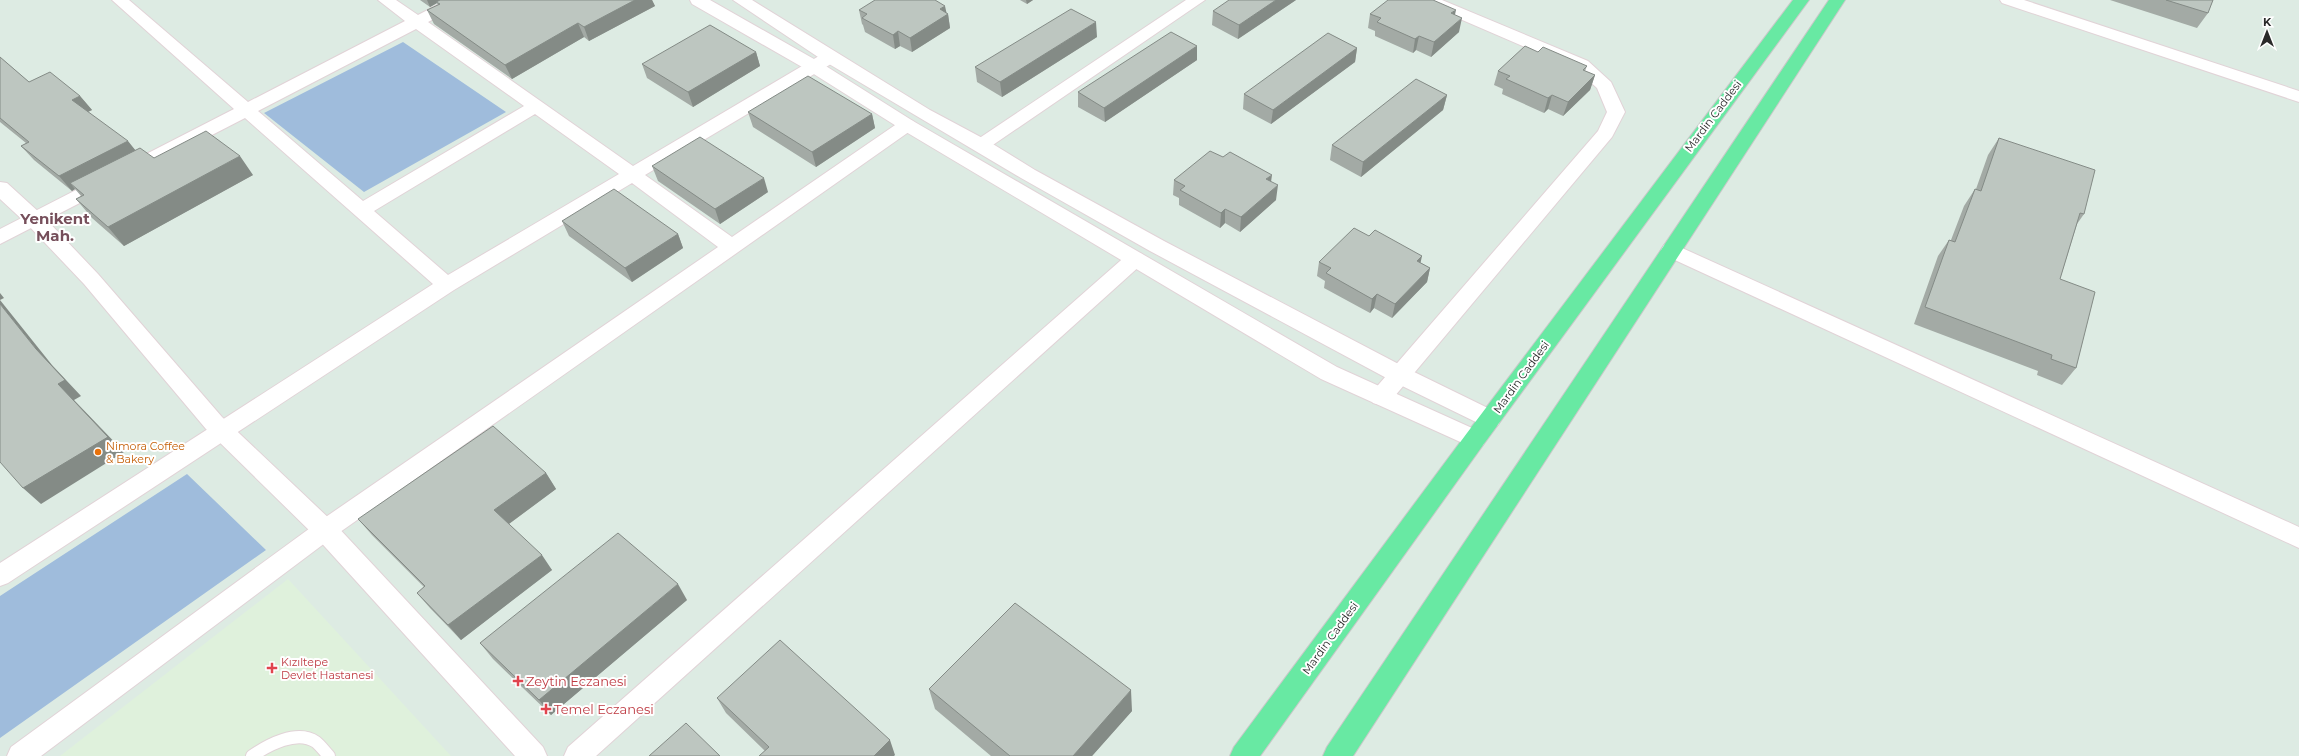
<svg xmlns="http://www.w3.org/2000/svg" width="2299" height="756" viewBox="0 0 2299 756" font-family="Montserrat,sans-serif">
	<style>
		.medical { fill: #dff1dc }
		.green { fill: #9fbcdc }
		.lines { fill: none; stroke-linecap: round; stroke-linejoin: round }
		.service-casing { stroke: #e1d3d7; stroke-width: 14 }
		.minor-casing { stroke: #e1d3d7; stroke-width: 2 }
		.tertiary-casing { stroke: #e1d3d7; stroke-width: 2 }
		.trunk-casing { stroke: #c8c8c8; stroke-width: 2 }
		.service { stroke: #fff; stroke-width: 12 }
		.minor { fill: #fff; fill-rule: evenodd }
		.tertiary { fill: #fff; fill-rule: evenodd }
		.trunk { fill: #68e9a3; fill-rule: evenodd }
		.wall { fill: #a3aaa5 }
		.shaded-wall { fill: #848b86 }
		.building { fill: #bdc6c0; stroke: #848b86 }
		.food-dot { fill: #e8710a; stroke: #fff; stroke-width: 1.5 }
		.health-dot { fill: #e0444e; stroke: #fff; stroke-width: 1.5 }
		.labels { text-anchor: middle; stroke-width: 4; stroke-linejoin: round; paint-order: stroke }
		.street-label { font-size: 11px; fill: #2a2a2a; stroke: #fff }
		.food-label { font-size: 11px; fill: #c56008; stroke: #fff; text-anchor: start }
		.health-label { font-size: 11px; fill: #be3a42; stroke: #fff; text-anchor: start }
		.near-health-label { font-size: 13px; fill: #be3a42; stroke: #fff; text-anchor: start }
		.district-label { font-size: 15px; font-weight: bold; fill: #764f5b; stroke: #fff }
	</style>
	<rect width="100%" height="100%" fill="#ddebe3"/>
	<!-- medical -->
	<path class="medical" d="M288,579L451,756H60Z"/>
	<!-- green -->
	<path class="green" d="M403,42L506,112L364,192L264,113Z
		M187,474L266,550L0,738V596Z"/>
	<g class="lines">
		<defs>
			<path id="service" d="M252,756C268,745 297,729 316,742C321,746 325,752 329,756"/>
			<path id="minor" d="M112,0H129L248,102L405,21L378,0H396L418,15L447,0H467L465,3L428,22L633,166L824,53H836L838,57L836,61L645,175L732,237L901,121L907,119L913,121L916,125L913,129L333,537L41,756H7L11,747L317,523L718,247L632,183L454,290L8,583L0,586V563L433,284L245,118L0,244V229L234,109ZM416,29L524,106L363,201L258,111ZM535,114L619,174L448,275L374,211Z
				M1186,0H1205L987,149L981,151L975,149L972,145L975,141Z
				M1421,0H1442L1588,61L1611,82L1625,112L1612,137L1389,403L1381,405L1373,403L1370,397L1373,391L1598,131L1607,112L1597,88L1576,69L1423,3Z
				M2000,0H2024L2299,91V102L2002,3Z
				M1671,243L2299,527V548L1664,255L1661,250L1664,245Z
				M1135,252L1142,254L1145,259L1142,264L596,756H564L568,747L1128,254Z"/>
			<path id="tertiary" d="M690,0H710L821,63L913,121L1337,367L1483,433L1486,439L1483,445L1475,448L1467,445L1321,379L901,129L809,71L692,4Z
				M733,0H752L930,110L988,141L1035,170L1164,241L1408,369L1498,413L1501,419L1498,425L1490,428L1482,425L1392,381L1150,251L1021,178L824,61Z
				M0,182L7,183L41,214L98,274L222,417L334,523L543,747L547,756H515L316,537L206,429L84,284L27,224L0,199Z"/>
			<path id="trunk" d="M1793,0H1809L1483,445L1260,756H1230L1234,747L1467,433Z
				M1829,0H1845L1353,756H1323L1327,747Z"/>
		</defs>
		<!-- service casing -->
		<use href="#service" class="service-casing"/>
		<!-- minor casing -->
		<use href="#minor" class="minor-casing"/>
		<!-- tertiary casing -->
		<use href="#tertiary" class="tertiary-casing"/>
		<!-- trunk casing -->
		<use href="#trunk" class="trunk-casing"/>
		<!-- service -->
		<use href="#service" class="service"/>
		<!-- minor -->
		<use href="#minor" class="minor"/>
		<!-- tertiary -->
		<use href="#tertiary" class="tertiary"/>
		<!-- trunk -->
		<use href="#trunk" class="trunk"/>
	</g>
	<!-- wall -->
	<path class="wall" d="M420,0H652L655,6L589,41L584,37L512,79L434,24L427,10L438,5L437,3L430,7Z
		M1020,0H1033L1027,4Z
		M1296,0L1238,39L1212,25L1213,11Z
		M2110,0H2213L2208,13L2197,28Z
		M859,10L946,13L948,14L950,28L912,52L900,46L895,49L865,32L863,25L862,24Z
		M1370,14L1455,15L1459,32L1431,57L1416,50L1413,53L1375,36V31L1368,28Z
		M1097,37L1002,97L977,82L975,67Z
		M1197,46V60L1105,122L1078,107V92Z
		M1357,48L1355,62L1271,124L1243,109L1244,94Z
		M756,52L760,66L693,107L647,78L642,64Z
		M1538,52L1587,66L1585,71L1595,75L1590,90L1563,116L1548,109L1544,113L1502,94L1503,89L1494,85L1498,71Z
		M0,57L29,82L80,96L92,110L88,112L135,150L154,158L253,175L124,246L92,218L76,199L81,196L75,189L72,191L34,160L21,146L26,143L0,122Z
		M1447,95L1443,110L1361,177L1330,160L1332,145Z
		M748,112L872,114L875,128L816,167L753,127Z
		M1999,138L2084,214L2077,224L2060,279L2076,368L2062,385L2037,375L2038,371L1914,324L1938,256L1949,240H1951L1964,206L1975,189H1976L1988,155Z
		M652,166L768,192L720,224L658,181Z
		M1174,180L1271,182L1276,200L1240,232L1225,223L1220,228L1179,205V198L1173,195Z
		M562,221L678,234L683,248L632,282L569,236Z
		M1319,262L1421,263L1430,268L1427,282L1392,318L1374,308L1370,313L1324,288L1325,281L1317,276Z
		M546,473L556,489L509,524L552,570L461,640L430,608L417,593L424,587L372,535L358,519Z
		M687,600L551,715L493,659L480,643Z
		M929,689L1132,711L1092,756H991L935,709Z
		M717,698L895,755L765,751L726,713Z"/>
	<!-- shaded-wall -->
	<path class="shaded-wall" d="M427,0H444L436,2L437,3L430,7Z
		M635,0H652L655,6L589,41L584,27Z
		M1026,0H1033L1027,4Z
		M1276,0H1296L1238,39L1239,25Z
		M945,6L947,15L948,14L950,28L912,52L910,38L940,9Z
		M1456,10L1453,24L1451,13Z
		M1462,18L1459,32L1431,57L1434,42Z
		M1096,22L1097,37L1002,97L1000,82Z
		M578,23L584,37L512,79L505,65Z
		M898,31L900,46L895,49L893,35Z
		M1419,36L1416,50L1413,53L1415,39Z
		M1197,46V60L1105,122L1104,108Z
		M1357,48L1355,62L1271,124L1273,110Z
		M756,52L760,66L693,107L688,92Z
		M1595,75L1590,90L1563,116L1568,102Z
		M1447,95L1443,110L1361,177L1363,162Z
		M1552,95L1548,109L1544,113L1548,98Z
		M80,96L92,110L83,114L72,100Z
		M872,114L875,128L816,167L812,152Z
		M128,141L140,156L70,183L75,189L72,191L59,176Z
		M240,156L253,175L124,246L108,227Z
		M1272,175L1270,189L1266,179Z
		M764,178L768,192L720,224L715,209Z
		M1278,185L1276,200L1240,232L1241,217Z
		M1225,209V223L1220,228L1221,213Z
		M678,234L683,248L632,282L625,268Z
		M1422,256L1419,270L1417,261Z
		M1430,268L1427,282L1392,318L1395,304Z
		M0,293L4,298L0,300L52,365L81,396L74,400L124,452L41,504L23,488L58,384L36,349L0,304Z
		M1377,294L1374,308L1370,313L1372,299Z
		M546,473L556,489L506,526L494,510Z
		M542,555L552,570L461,640L448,625Z
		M678,584L687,600L551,715L539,700Z
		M1131,690L1132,711L1092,756H1073Z
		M890,740L895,755L894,756H874Z"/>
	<!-- building -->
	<path class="building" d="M440,0H635L584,27L578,23L505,65L427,10L440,4L436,2Z
		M875,0H935L945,6L940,9L948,14L910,38L898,31L893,35L862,18L867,14L859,10Z
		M1229,0H1276L1239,25L1213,11Z
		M1388,0H1433L1456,10L1451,13L1462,18L1434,42L1419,36L1415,39L1377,22L1381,18L1370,14Z
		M2166,0H2213L2208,13Z
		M1071,9L1096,22L1000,82L975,67Z
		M710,25L756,52L688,92L642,64Z
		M1171,32L1197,46L1104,108L1078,92Z
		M1328,33L1357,48L1273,110L1244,94Z
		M1525,46L1538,52L1543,47L1587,66L1583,70L1595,75L1568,102L1552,95L1548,98L1506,79L1510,76L1498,71Z
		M0,57L29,82L50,72L80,96L72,100L128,141L59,176L21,146L29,142L0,118Z
		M808,76L872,114L812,152L748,112Z
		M1416,79L1447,95L1363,162L1332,145Z
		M206,131L240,156L108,227L76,199L84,195L70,183L140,148L154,158Z
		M700,137L764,178L715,209L652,166Z
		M1999,138L2095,170L2084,214L2080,213L2060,279L2095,292L2076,368L2051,359L2052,355L1925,307L1949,240L1955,242L1975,189L1981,191Z
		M1210,151L1223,157L1230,152L1272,175L1266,179L1278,185L1241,217L1225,209L1221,213L1180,190L1185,186L1174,180Z
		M614,189L678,234L625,268L562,221Z
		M1354,228L1369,236L1375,230L1422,256L1417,261L1430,268L1395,304L1377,294L1372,299L1326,273L1331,268L1319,262Z
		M0,304L36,349L65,380L58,384L108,437L23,488L0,462Z
		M493,426L546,473L494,510L542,555L448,625L417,593L425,586L358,519Z
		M618,533L678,584L539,700L480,643Z
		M1015,603L1131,690L1073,756H1010L929,689Z
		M780,640L890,740L874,756H759L769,747L717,698Z
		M686,723L720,756H649Z"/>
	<!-- markers -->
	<circle class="food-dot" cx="98" cy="452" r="4"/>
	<g class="health-dot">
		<path d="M270 662h4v4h4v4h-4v4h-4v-4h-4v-4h4z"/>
		<path d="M516 675h4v4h4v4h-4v4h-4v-4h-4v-4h4z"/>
		<path d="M544 703h4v4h4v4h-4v4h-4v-4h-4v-4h4z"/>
	</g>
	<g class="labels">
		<!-- street labels -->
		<g class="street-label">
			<text transform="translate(1713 116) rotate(-53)" y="4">Mardin Caddesi</text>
			<text transform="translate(1521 377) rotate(-54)" y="4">Mardin Caddesi</text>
			<text transform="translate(1330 638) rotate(-54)" y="4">Mardin Caddesi</text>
		</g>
		<!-- food labels -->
		<g class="food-label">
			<text x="106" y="450">Nimora Coffee<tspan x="106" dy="13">&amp; Bakery</tspan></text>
		</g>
		<!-- health labels -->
		<g class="health-label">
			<text x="281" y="666">Kızıltepe<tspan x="281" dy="13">Devlet Hastanesi</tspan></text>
		</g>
		<!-- near-health labels -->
		<g class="near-health-label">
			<text x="526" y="686">Zeytin Eczanesi</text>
			<text x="554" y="714">Temel Eczanesi</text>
		</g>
		<!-- district labels -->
		<g class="district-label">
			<text x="55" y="224">Yenikent<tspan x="55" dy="17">Mah.</tspan></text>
		</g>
	</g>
	<!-- north arrow -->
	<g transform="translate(2267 32)" stroke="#ffffff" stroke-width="3" paint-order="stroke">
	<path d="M0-3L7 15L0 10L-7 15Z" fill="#2a2a2a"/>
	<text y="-6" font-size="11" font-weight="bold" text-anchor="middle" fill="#2a2a2a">K</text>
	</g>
</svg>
